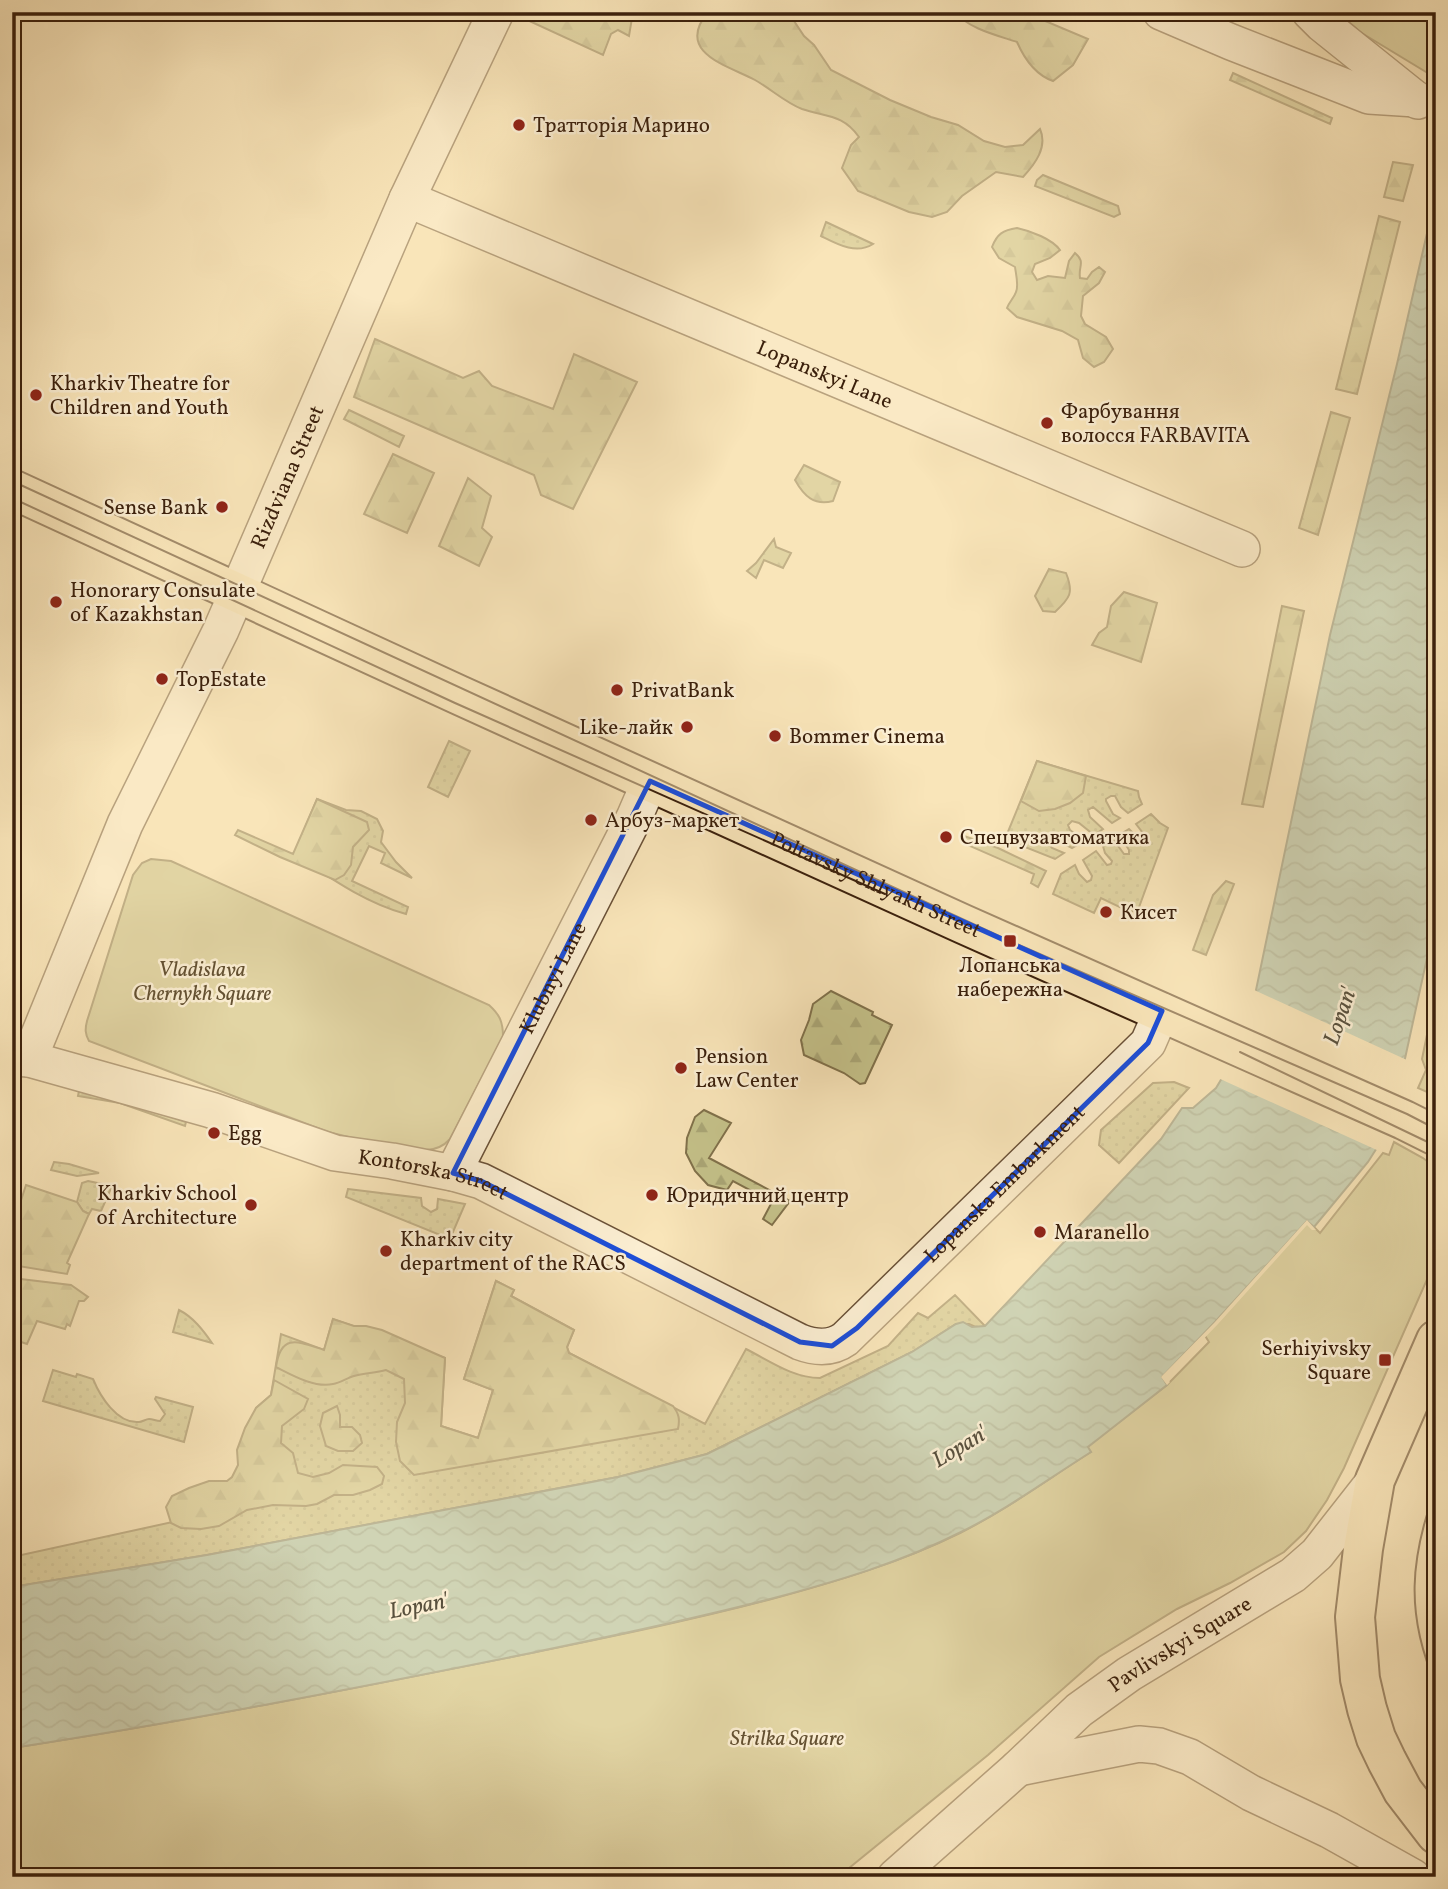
<svg xmlns="http://www.w3.org/2000/svg" width="1448" height="1889" viewBox="0 0 1448 1889" font-family="Vollkorn,serif">
	<style>
		.grass { fill: url(#grass-dots); stroke: #80714b; stroke-width: 2 }
		.forest { fill: url(#forest-firs); stroke: #80714b; stroke-width: 2 }
		.park { fill: #c5c28a; stroke: #80714b; stroke-width: 2 }
		.water { fill: url(#water-waves); stroke: #767f6e; stroke-width: 2 }
		.pier { fill: #f9e5b9 }
		.lines { fill: none; stroke-linecap: round; stroke-linejoin: round }
		.minor-casing { stroke: #6a5137; stroke-width: 38 }
		.major-casing { stroke: #3b200c; stroke-width: 42 }
		.minor { stroke: #fbeed2; stroke-width: 35 }
		.major { stroke: #f9e5b9; stroke-width: 38 }
		.tram { stroke: #3b200c; stroke-width: 2 }
		.marked { fill: none; stroke: #1d4ed8; stroke-width: 5; stroke-linejoin: round }
		.poi-dot { fill: #8f2418; stroke: #fbeed2; stroke-width: 2.5 }
		.labels { text-anchor: middle; stroke-width: 5; stroke-linejoin: round; paint-order: stroke }
		.poi-label { font-size: 21px; fill: #3b200c; stroke: #fbeed2; text-anchor: start }
		.street-label { font-size: 21px; fill: #3b200c; stroke: #fbeed2 }
		.park-label { font-size: 21px; font-style: italic; fill: #645132; stroke: #fbeed2 }
		.water-label { font-size: 23px; font-style: italic; fill: #59503d; stroke: #fbeed2 }
	</style>
	<defs>
		<pattern id="grass-dots" width="8" height="8" patternUnits="userSpaceOnUse" patternTransform="scale(1.75)"><rect width="8" height="8" fill="#c5c28a"/><path d="M2 2h.1M6 6h.1" fill="none" stroke="#aaa676" stroke-width="1.8" stroke-linecap="round"/></pattern>
		<pattern id="forest-firs" width="22" height="20" patternUnits="userSpaceOnUse" patternTransform="scale(1.75)"><rect width="22" height="20" fill="#c5c28a"/><path d="M5 1l3.5 6h-7zM16 11l3.5 6h-7z" fill="#aaa676"/></pattern>
		<pattern id="water-waves" width="16" height="10" patternUnits="userSpaceOnUse" patternTransform="scale(1.75)"><rect width="16" height="10" fill="#9ebfaf"/><path d="M0 5q4-4 8 0t8 0" fill="none" stroke="#829b8d"/></pattern>
	</defs>
	<rect width="100%" height="100%" fill="#f9e5b9"/>
	<filter id="stains"><feTurbulence type="fractalNoise" baseFrequency=".00286" numOctaves="4"/><feColorMatrix values="0 0 0 0 .2 0 0 0 0 .09 0 0 0 0 .02 0 0 0 .5 -.17"/></filter>
	<radialGradient id="worn" r=".72"><stop offset=".6" stop-color="#630" stop-opacity="0"/><stop offset="1" stop-color="#630" stop-opacity=".3"/></radialGradient>
	<!-- grass -->
	<path class="grass" d="M826,222L873,244C856,255 837,244 821,236Z
		M449,741L470,751L448,797L428,787Z
		M1037,761L1138,791L1139,797L1142,804L1128,813L1121,807L1115,796H1111L1106,799V801L1113,814L1120,818L1112,823L1093,807L1088,810L1090,817L1103,829L1094,835L1079,823L1072,821L1068,825L1070,830L1084,841L1072,848L1048,835L1046,837V841L1052,848L1064,853L1055,859L1005,839Z
		M317,799L346,810L361,811L377,819L383,831L381,842L396,862L412,878L381,863L385,853L369,846L352,881L408,907L406,914C365,903 329,877 294,854Z
		M1151,814L1160,823L1168,828L1138,910L1130,912L1101,898L1094,913L1053,894L1061,874L1075,865L1079,874L1087,882L1091,880L1092,876L1083,860L1096,851L1107,865L1111,864L1112,861L1105,853L1103,846L1113,839L1124,854H1129V850L1123,840L1121,834L1129,829L1141,841H1145L1146,837L1136,824Z
		M1174,1082L1189,1088L1119,1163L1099,1145L1101,1130L1153,1083Z
		M54,1162L69,1164L99,1173L77,1176L51,1170Z
		M88,1181L112,1186L101,1211L92,1209L89,1214L83,1211L77,1202L82,1183Z
		M348,1189L421,1198L422,1206L431,1212L437,1209L438,1199L465,1204L450,1239L346,1197Z
		M496,1281L514,1290L511,1296L574,1330L567,1347L569,1353L705,1424L746,1349C770,1361 793,1378 820,1378L888,1346L918,1313L928,1318L955,1295L985,1326L978,1328L969,1324H956L912,1352L707,1454L618,1477L207,1555L12,1587V1557L246,1506L245,1496L256,1408L271,1395L281,1334L324,1350L333,1319L445,1358L441,1426L478,1438L493,1390L464,1379Z
		M179,1310C193,1317 203,1330 212,1343L173,1332Z
		M53,1370L76,1377L77,1374L93,1379C100,1396 117,1424 139,1422C142,1422 146,1419 149,1419C153,1419 156,1421 160,1421L165,1414L155,1399L156,1397L193,1407L184,1442L43,1401Z"/>
	<!-- forest -->
	<path class="forest" d="M534,12H633L629,36L618,30L611,34L603,55L525,19Z
		M708,12H785L792,18L804,36L814,45L831,70L890,100L931,117L958,125L984,141L1005,147L1023,145L1040,129C1048,147 1035,164 1023,177L996,172L962,196L947,212L932,217L909,212L858,191L842,168L851,145L859,137C843,114 826,117 802,109C786,103 771,89 755,80C729,66 674,53 708,12Z
		M956,12H1024L1088,39L1073,65L1053,81C1036,75 1024,58 1017,42C999,36 966,28 956,12Z
		M1233,73L1332,118L1330,124L1230,80Z
		M1393,162L1413,165L1403,201L1384,197Z
		M1043,175L1118,206L1120,214L1114,217L1035,186L1037,180Z
		M1379,216L1400,222L1357,394L1336,389Z
		M1017,228C1031,231 1052,239 1060,250L1050,258L1035,264L1032,272L1037,280L1048,276L1065,278L1069,261L1075,253C1086,262 1078,266 1080,278L1087,279L1092,272L1099,267L1105,272L1099,283L1083,296L1081,316L1085,324L1106,337L1113,349L1104,362L1094,367L1083,358L1078,340L1062,331L1017,317L1007,308C1009,302 1014,298 1016,292C1019,285 1016,275 1015,267L999,258L992,247C997,234 1003,230 1017,228Z
		M375,339L463,378L479,371L492,386L553,409L574,354L637,382L573,509L541,495L534,475L354,397Z
		M349,410L404,436L399,447L344,419Z
		M1331,412L1350,418L1318,535L1299,528Z
		M393,454L434,473L407,533L364,514Z
		M804,465L840,482L833,501C814,506 804,496 795,480Z
		M468,478L491,496L482,528L492,537L479,566L439,546Z
		M774,539L776,547L791,553L783,568L764,560L756,578L747,571L756,563Z
		M1049,569L1066,573C1074,593 1070,598 1055,612L1043,611L1035,596Z
		M1124,592L1157,603L1141,662L1092,645L1099,633L1107,627L1111,606Z
		M1282,606L1304,611L1263,807L1242,804Z
		M1037,761L1086,776L1083,793L1070,803L1055,809L1039,811L1021,801Z
		M317,799L367,822L369,830L353,847L351,865L344,875L335,880L280,857L235,835L238,830L293,854Z
		M964,836L998,848L1046,871L1038,887L1031,883L1034,874L963,843Z
		M1226,881L1234,884L1206,955L1193,950L1213,895Z
		M831,991L873,1012L872,1015L892,1025L865,1083L860,1084L844,1073L804,1055L801,1040L809,1020L813,1004Z
		M79,1091L122,1099L186,1122L185,1126L120,1103L78,1096Z
		M704,1110L731,1123L709,1158L790,1201L772,1225L763,1219L772,1202L733,1181L727,1190L708,1185L695,1171L686,1153L687,1138L695,1117Z
		M26,1185L77,1202L83,1211L89,1214L67,1263L70,1265L67,1274L12,1265V1228Z
		M12,1278L71,1285L88,1297L84,1301H79L70,1326L67,1324L65,1329L37,1321L27,1344L12,1339Z
		M496,1281L514,1290L511,1296L574,1330L567,1347L569,1353L673,1406C679,1414 680,1419 678,1429L414,1475L400,1461L396,1442L397,1422L405,1403L404,1379L386,1370C375,1373 364,1373 354,1376C347,1378 340,1383 333,1384C314,1388 292,1375 276,1367C281,1332 299,1342 324,1350L333,1319L354,1326H366L382,1330L445,1358L441,1426L478,1438L493,1390L464,1379Z
		M274,1380L308,1399L304,1409L282,1426L281,1443L293,1453L298,1473L313,1477L329,1473L343,1465L377,1467L384,1476L382,1484L370,1490L353,1495H334L317,1504L306,1506L273,1505L247,1510L219,1526L201,1529L181,1528L171,1523L166,1507L172,1496L189,1488L209,1481H227L232,1477L238,1465L237,1450L245,1428L256,1408L271,1395Z
		M337,1406L340,1415V1427H352L360,1435L362,1443L353,1451H338L326,1446L320,1426L323,1413Z"/>
	<!-- park -->
	<path class="park" d="M1338,12H1436V78L1360,32Z
		M151,859L171,861L489,1005C500,1015 503,1022 503,1037L450,1139C442,1148 433,1151 421,1150L357,1139L328,1132L89,1041C85,1034 85,1029 87,1021L133,875L142,863Z
		M1436,991V1096L1418,1088L1426,1070L1422,1059Z
		M1394,1142L1423,1158L1436,1168V1259L1344,1468L1327,1500L1306,1531L1284,1552L1230,1583L1177,1609L1099,1657L988,1755L838,1877H12V1748C188,1721 362,1687 536,1652C614,1636 692,1620 768,1600C834,1582 899,1563 960,1533C1006,1510 1048,1479 1091,1452L1087,1447L1167,1385L1209,1342L1204,1334L1307,1220L1320,1233L1383,1153L1389,1155Z"/>
	<!-- water -->
	<path class="water" d="M1436,194V917L1390,1127L1368,1162L1314,1227L1307,1221L1215,1322L1162,1377L1167,1385L1088,1447L1091,1452C1048,1479 1006,1510 961,1532C902,1562 838,1581 774,1598C695,1619 616,1635 536,1652C362,1687 188,1721 12,1748V1587L207,1555L618,1477L707,1454L912,1352L956,1324L963,1322L972,1327L985,1326L1161,1139L1182,1108H1193L1216,1088L1246,1038L1330,635L1397,364Z"/>
	<!-- pier -->
	<path class="pier" d="M1252,989L1409,1061L1393,1128L1379,1151L1218,1078L1242,1037Z
		M1307,1220L1316,1230H1312L1307,1225L1218,1324L1166,1378L1170,1382L1167,1385L1161,1377L1215,1322Z"/>
	<g class="lines">
		<defs>
			<g id="minor">
				<path d="M1161,12L1231,42L1369,96L1416,99"/>
				<path d="M1310,12L1322,24L1418,101"/>
				<path id="s1" d="M407,199L1242,549"/>
				<path id="s2" d="M12,1058L29,1059L211,1110L335,1153L392,1161L453,1173L481,1181L800,1342C816,1348 831,1349 845,1339L1148,1043L1162,1011"/>
				<path id="s3" d="M29,1059L125,824L221,630L407,199L496,12"/>
				<path id="s4" d="M453,1173L634,818L650,781"/>
				<path d="M1018,1768L1139,1744L1159,1746L1190,1757L1251,1793L1329,1830L1413,1877"/>
				<path id="s5" d="M895,1877L1018,1768L1079,1710L1129,1674L1293,1575L1317,1554L1375,1480"/>
			</g>
			<g id="major">
				<path id="s6" d="M12,489L459,695L963,924L1404,1120L1436,1136"/>
				<path d="M1436,1340L1375,1480L1363,1549L1355,1617L1360,1679L1367,1709L1376,1738L1387,1761L1403,1791L1436,1834"/>
			</g>
		</defs>
		<!-- minor casing -->
		<use href="#minor" class="minor-casing"/>
		<!-- major casing -->
		<use href="#major" class="major-casing"/>
		<!-- minor -->
		<use href="#minor" class="minor"/>
		<!-- major -->
		<use href="#major" class="major"/>
		<!-- tram -->
		<path class="tram" d="M12,481L1010,941L1407,1114L1436,1129
			M12,498L455,703L885,894
			M1240,1052L1436,1146
			M1436,1487C1410,1558 1405,1614 1436,1685
			M1436,1551C1431,1578 1430,1593 1436,1619"/>
	</g>
	<!-- marked area -->
	<path d="M0 0H1448V1889H0ZM650,781L1162,1011L1148,1043L857,1328L832,1346L800,1342L481,1181L453,1173Z" fill="#f9e5b9" fill-opacity=".55" fill-rule="evenodd"/>
	<path class="marked" d="M650,781L1162,1011L1148,1043L857,1328L832,1346L800,1342L481,1181L453,1173Z"/>
	<!-- markers -->
	<g class="poi-dot">
		<circle cx="519" cy="125" r="7"/>
		<circle cx="36" cy="395" r="7"/>
		<circle cx="1047" cy="423" r="7"/>
		<circle cx="222" cy="507" r="7"/>
		<circle cx="56" cy="602" r="7"/>
		<circle cx="162" cy="679" r="7"/>
		<circle cx="617" cy="690" r="7"/>
		<circle cx="687" cy="727" r="7"/>
		<circle cx="775" cy="736" r="7"/>
		<circle cx="591" cy="820" r="7"/>
		<circle cx="946" cy="837" r="7"/>
		<circle cx="1106" cy="912" r="7"/>
		<rect x="1003" y="934" width="14" height="14" rx="3.5"/>
		<circle cx="681" cy="1068" r="7"/>
		<circle cx="214" cy="1133" r="7"/>
		<circle cx="652" cy="1195" r="7"/>
		<circle cx="251" cy="1205" r="7"/>
		<circle cx="1040" cy="1232" r="7"/>
		<circle cx="386" cy="1251" r="7"/>
		<rect x="1378" y="1353" width="14" height="14" rx="3.5"/>
	</g>
	<g class="labels">
		<!-- poi labels -->
		<g class="poi-label">
			<text x="533" y="132">Тратторія Марино</text>
			<text x="50" y="390">Kharkiv Theatre for<tspan x="50" dy="24">Children and Youth</tspan></text>
			<text x="1061" y="418">Фарбування<tspan x="1061" dy="24">волосся FARBAVITA</tspan></text>
			<text x="208" y="514" text-anchor="end">Sense Bank</text>
			<text x="70" y="597">Honorary Consulate<tspan x="70" dy="24">of Kazakhstan</tspan></text>
			<text x="176" y="686">TopEstate</text>
			<text x="631" y="697">PrivatBank</text>
			<text x="673" y="734" text-anchor="end">Like-лайк</text>
			<text x="789" y="743">Bommer Cinema</text>
			<text x="605" y="827">Арбуз-маркет</text>
			<text x="960" y="844">Спецвузавтоматика</text>
			<text x="1120" y="919">Кисет</text>
			<text x="1010" y="972" text-anchor="middle">Лопанська<tspan x="1010" dy="24">набережна</tspan></text>
			<text x="695" y="1063">Pension<tspan x="695" dy="24">Law Center</tspan></text>
			<text x="228" y="1140">Egg</text>
			<text x="237" y="1200" text-anchor="end">Kharkiv School<tspan x="237" dy="24">of Architecture</tspan></text>
			<text x="666" y="1202">Юридичний центр</text>
			<text x="1054" y="1239">Maranello</text>
			<text x="400" y="1246">Kharkiv city<tspan x="400" dy="24">department of the RACS</tspan></text>
			<text x="1371" y="1355" text-anchor="end">Serhiyivsky<tspan x="1371" dy="24">Square</tspan></text>
		</g>
		<!-- street labels -->
		<g class="street-label">
			<text dy="7" stroke="none"><textPath href="#s1" startOffset="453">Lopanskyi Lane</textPath></text>
			<text dy="7" stroke="none"><textPath href="#s3" startOffset="637">Rizdviana Street</textPath></text>
			<text dy="7" stroke="none"><textPath href="#s6" startOffset="950">Poltavsky Shlyakh Street</textPath></text>
			<text dy="7" stroke="none"><textPath href="#s4" startOffset="219">Klubnyi Lane</textPath></text>
			<text dy="7" stroke="none"><textPath href="#s2" startOffset="438">Kontorska Street</textPath></text>
			<text dy="7" stroke="none"><textPath href="#s2" startOffset="1113">Lopanska Embarkment</textPath></text>
			<text dy="7" stroke="none"><textPath href="#s5" startOffset="369">Pavlivskyi Square</textPath></text>
		</g>
		<!-- park labels -->
		<g class="park-label">
			<text x="202" y="976">Vladislava<tspan x="202" dy="24">Chernykh Square</tspan></text>
			<text x="787" y="1745">Strilka Square</text>
		</g>
		<!-- water labels -->
		<g class="water-label">
			<text transform="translate(1339 1016) rotate(-71)" y="8">Lopan'</text>
			<text transform="translate(959 1446) rotate(-31)" y="8">Lopan'</text>
			<text transform="translate(418 1605) rotate(-11)" y="8">Lopan'</text>
		</g>
	</g>
	<!-- margin -->
	<rect width="1448" height="1889" fill="none" stroke="#f9e5b9" stroke-width="42"/>
	<rect x="14" y="14" width="1420" height="1861" fill="none" stroke="#3b200c" stroke-width="3.5"/>
	<rect x="21" y="21" width="1406" height="1847" fill="none" stroke="#3b200c" stroke-width="2"/>
	<rect width="100%" height="100%" filter="url(#stains)"/>
	<rect width="100%" height="100%" fill="url(#worn)"/>
</svg>
